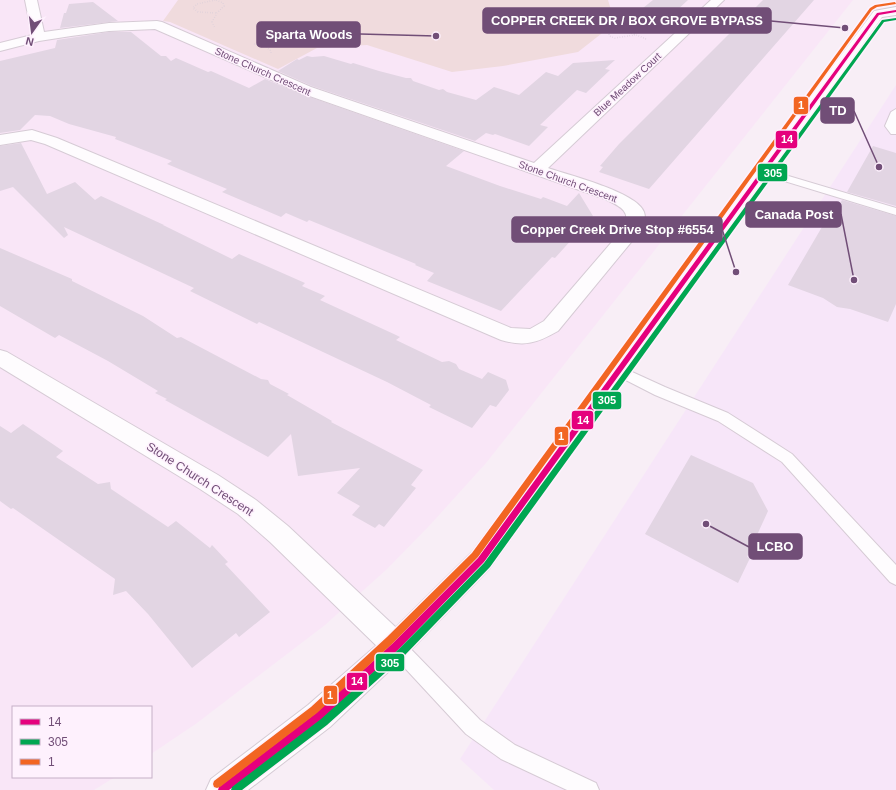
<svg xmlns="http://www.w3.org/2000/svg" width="896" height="790" viewBox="0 0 896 790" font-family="Arial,sans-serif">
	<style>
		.residential { fill: #f9e6f7 }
		.commercial { fill: #f7e6f9 }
		.green { fill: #f0dbdd }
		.building { fill: #e2d5e3 }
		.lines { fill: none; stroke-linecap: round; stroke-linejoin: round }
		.service-casing { stroke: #d6cbd5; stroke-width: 2 }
		.minor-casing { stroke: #d6cbd5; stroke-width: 2 }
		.tertiary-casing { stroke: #d6cbd5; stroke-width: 2 }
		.path { stroke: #d7cdd9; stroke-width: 1.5; stroke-dasharray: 0.5 2; stroke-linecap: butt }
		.service { fill: #fefcfe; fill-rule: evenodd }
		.minor { fill: #fefcfe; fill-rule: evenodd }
		.tertiary { fill: #fefcfe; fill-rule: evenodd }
		.bus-1-casing { stroke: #fef1fd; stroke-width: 3 }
		.bus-2-casing { stroke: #fef1fd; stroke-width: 3 }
		.bus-3-casing { stroke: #fef1fd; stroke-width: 3 }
		.bus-1 { fill: #e5007d; fill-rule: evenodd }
		.bus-2 { fill: #00a651; fill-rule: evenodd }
		.bus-3 { fill: #f26522; fill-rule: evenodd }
		.labels { text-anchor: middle; stroke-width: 3; stroke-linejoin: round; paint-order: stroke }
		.far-street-label { font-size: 10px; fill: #714e77; stroke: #fef1fd }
		.street-label { font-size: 12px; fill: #714e77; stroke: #fef1fd }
		.leader { fill: none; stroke: #714e77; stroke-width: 1.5 }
		.callout-dot { fill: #714e77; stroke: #fef1fd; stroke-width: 1.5 }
		.callout { fill: #714e77; stroke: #714e77; stroke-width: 1.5 }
		.callout-label { font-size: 13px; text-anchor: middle; font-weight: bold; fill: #fff }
		.line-badge { stroke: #fef1fd; stroke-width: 1.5 }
		.badge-label { font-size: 11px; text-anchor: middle; font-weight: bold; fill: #fff }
	</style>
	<rect width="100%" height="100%" fill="#f8eef6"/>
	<!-- residential -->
	<path class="residential" d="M0,0H853L486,463L430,525L387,569L325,625L197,723L151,754V707H13V777H115L94,790H0Z"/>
	<!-- commercial -->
	<path class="commercial" d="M896,85V790H494L460,759Z"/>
	<!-- green -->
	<path class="green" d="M178,0H608L615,23L578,52L503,66L452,72L367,45L317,48L278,69L170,22L163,21Z"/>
	<!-- building -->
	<path class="building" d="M653,0H688L662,24L633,16Z
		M763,0H814L649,189L599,172L603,167L600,166L619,144Z
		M93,2L118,21L60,28L64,13H66L69,4Z
		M109,32H131L161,56H166L171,61L176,58L183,61L208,72L211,71L249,88L265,79L301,94L464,151L446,166L500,186L541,199L543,197L567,206L579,193L593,216L555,258L552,257L501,311L427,281L434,273L415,265L416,264L309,220L307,222L286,213L281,217L222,192L227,189L167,164L172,161L115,139L116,137L69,124L50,116L35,115L20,130L0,133V61L55,48L57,40Z
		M307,56L312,57L324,56L351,64L353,63L379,71L406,78H411L413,81L439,90L443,89L447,92L476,100L494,87L519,95L546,72L558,76L573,63L615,60L605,69L610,70L586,93L577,90L540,125L548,127L529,146L495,134L493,135L486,133L475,141L312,86L278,71L297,59L299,60Z
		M21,143L47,194L75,182L95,200L101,196L164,225H163L232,259L239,254L305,283L302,286L325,296L320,300L396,335L400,337L396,340L442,362L449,361L456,364L459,369L482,379L488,372L506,380L509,390L496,407L490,405L472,428L429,407L431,405L387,382L259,322L257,324L190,291L194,288L64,227L68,235L64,238L13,187L0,191V146Z
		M873,146L896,153V206L847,192Z
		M842,200L896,216V304L888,322L850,309L837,307L823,298L788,285L829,215L832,216Z
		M0,248L72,279V281L143,316L177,338L181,337L261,379L268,380L270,384L289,394L287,395L332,421L331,422L423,470L411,485L416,488L384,527L379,524L375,528L352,515L360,506L337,493L360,468L298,476L291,434L268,457L165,400L167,399L155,393L158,391L108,361L59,335L55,338L0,306Z
		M23,424L63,451L56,457L98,484L110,482L111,489L168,527L176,521L210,548L212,545L228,562L225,564L270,612L239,637L236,633L192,668L148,614L126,591L113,595L115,579L13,508L11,509L0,501V426L11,433Z
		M691,455L753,483L768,511L747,557L750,558L738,583L645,534Z"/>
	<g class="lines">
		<defs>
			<path id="service" d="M896,109V134H891L885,126L891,112Z
				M765,169L896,208V215L761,174L760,172L761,170Z
				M619,366L665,387L728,413L792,454L896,565V585L890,582L782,462L718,421L655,395L614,374L612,371L614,368Z
				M396,637L402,640L480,720L515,745L596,783L599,790H567L501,759L466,734L390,652L387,646L390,640Z"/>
			<path id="minor" d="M25,0H37L44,32L109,23L157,21L162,22L311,87L534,163L711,0H724L548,168C568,175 637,192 644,212C647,221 642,228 637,235L558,331C537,343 525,347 501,340L45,144L31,140L0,145V135L32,130L57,138L511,328L530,329L544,321L623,229C633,211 619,206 605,199L301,93L155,29L109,31L71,36L39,41L0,51V43L32,35Z
				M0,350L7,352L218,475L256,500L288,526L406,637L410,646L406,655L396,659L386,655L270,542L238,514L200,489L0,367Z"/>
			<path id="tertiary" d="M896,7V15L882,17L490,568L406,655L330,727L248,790H206L211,779L308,705L386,637L472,552L874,11Z"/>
		</defs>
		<!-- service casing -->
		<use href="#service" class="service-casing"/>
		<!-- minor casing -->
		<use href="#minor" class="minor-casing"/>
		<!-- tertiary casing -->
		<use href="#tertiary" class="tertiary-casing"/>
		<!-- path -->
		<path class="path" d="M215,0L197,4L193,8L198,12L217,13
			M212,22L215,28
			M212,22L217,13L224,6L223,3L216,0
			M635,35L615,38L609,36V33C622,28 634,34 646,39
			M254,44L266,47L271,51V53"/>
		<!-- service -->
		<use href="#service" class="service"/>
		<!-- minor -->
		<use href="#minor" class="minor"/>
		<!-- tertiary -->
		<use href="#tertiary" class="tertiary"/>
		<defs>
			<path id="bus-1" d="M896,10V12L879,15L484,562L399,649L322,719L229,790H218L219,787L316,713L393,643L478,558L877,13Z"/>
			<path id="bus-2" d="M896,18V20L884,22L490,567L405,655L327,725L242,790H231L232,787L321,719L399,649L484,563L882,20Z"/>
			<path id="bus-3" d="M895,2L896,4L877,7L872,10L478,557L393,643L317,713L220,787L217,788L214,787L213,784L214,781L311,707L387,637L472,553L870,8L875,5Z"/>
		</defs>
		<!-- bus-1 casing -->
		<use href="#bus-1" class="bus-1-casing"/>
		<!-- bus-2 casing -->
		<use href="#bus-2" class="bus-2-casing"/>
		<!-- bus-3 casing -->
		<use href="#bus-3" class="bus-3-casing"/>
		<!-- bus-1 -->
		<use href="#bus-1" class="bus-1"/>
		<!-- bus-2 -->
		<use href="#bus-2" class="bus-2"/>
		<!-- bus-3 -->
		<use href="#bus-3" class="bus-3"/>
	</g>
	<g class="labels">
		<!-- far-street labels -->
		<g class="far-street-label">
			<text transform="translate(263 71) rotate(24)" y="4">Stone Church Crescent</text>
			<text transform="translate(627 84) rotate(-43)" y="4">Blue Meadow Court</text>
			<text transform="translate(568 181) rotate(20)" y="4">Stone Church Crescent</text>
		</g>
		<!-- street labels -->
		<g class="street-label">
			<text transform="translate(200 479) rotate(33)" y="4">Stone Church Crescent</text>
		</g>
	</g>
	<!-- callouts -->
	<path class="leader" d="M845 28L771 21M436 36L360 34M879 167L854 111M854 280L841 214M736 272L722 229M706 524L749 547"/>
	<g class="callout-dot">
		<circle cx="845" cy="28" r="4"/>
		<circle cx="436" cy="36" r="4"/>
		<circle cx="879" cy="167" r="4"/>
		<circle cx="854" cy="280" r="4"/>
		<circle cx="736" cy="272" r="4"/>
		<circle cx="706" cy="524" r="4"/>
	</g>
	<g class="callout">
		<rect x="483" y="8" width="288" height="25" rx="4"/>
		<rect x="257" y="22" width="103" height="25" rx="4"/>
		<rect x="821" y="98" width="33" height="25" rx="4"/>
		<rect x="746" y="202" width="95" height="25" rx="4"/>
		<rect x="512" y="217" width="210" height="25" rx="4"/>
		<rect x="749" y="534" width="53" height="25" rx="4"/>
	</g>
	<g class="callout-label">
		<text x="627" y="25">COPPER CREEK DR / BOX GROVE BYPASS</text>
		<text x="309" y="39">Sparta Woods</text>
		<text x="838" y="115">TD</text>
		<text x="794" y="219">Canada Post</text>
		<text x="617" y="234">Copper Creek Drive Stop #6554</text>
		<text x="775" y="551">LCBO</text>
	</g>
	<g class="line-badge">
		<rect x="793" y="96" width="16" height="19" rx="4" fill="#f26522"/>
		<rect x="775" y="130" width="23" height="19" rx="4" fill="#e5007d"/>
		<rect x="757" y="163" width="31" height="19" rx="4" fill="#00a651"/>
		<rect x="592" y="391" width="30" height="19" rx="4" fill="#00a651"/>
		<rect x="571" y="410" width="23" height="20" rx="4" fill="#e5007d"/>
		<rect x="554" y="426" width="15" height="20" rx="4" fill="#f26522"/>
		<rect x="375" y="653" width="30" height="19" rx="4" fill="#00a651"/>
		<rect x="346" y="672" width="22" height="19" rx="4" fill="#e5007d"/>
		<rect x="323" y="685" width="15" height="20" rx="4" fill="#f26522"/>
	</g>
	<g class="badge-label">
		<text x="801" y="109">1</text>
		<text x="787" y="143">14</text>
		<text x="773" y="177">305</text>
		<text x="607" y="404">305</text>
		<text x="583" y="424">14</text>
		<text x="561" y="440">1</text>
		<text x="390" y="667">305</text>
		<text x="357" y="685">14</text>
		<text x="330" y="699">1</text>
	</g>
	<!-- legend -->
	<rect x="12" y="706" width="140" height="72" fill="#fef1fd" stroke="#c6b0c7"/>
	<rect x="20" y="719" width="20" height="6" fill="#e5007d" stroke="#c6b0c7"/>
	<text x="48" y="726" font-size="12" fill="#714e77">14</text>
	<rect x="20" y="739" width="20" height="6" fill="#00a651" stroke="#c6b0c7"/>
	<text x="48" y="746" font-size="12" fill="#714e77">305</text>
	<rect x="20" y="759" width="20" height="6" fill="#f26522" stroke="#c6b0c7"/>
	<text x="48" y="766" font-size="12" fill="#714e77">1</text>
	<!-- north arrow -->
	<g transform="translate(32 32) rotate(194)" stroke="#fef1fd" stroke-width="3" paint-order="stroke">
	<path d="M0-3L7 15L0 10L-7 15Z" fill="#714e77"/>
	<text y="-6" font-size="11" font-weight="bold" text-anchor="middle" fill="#714e77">N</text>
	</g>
</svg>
